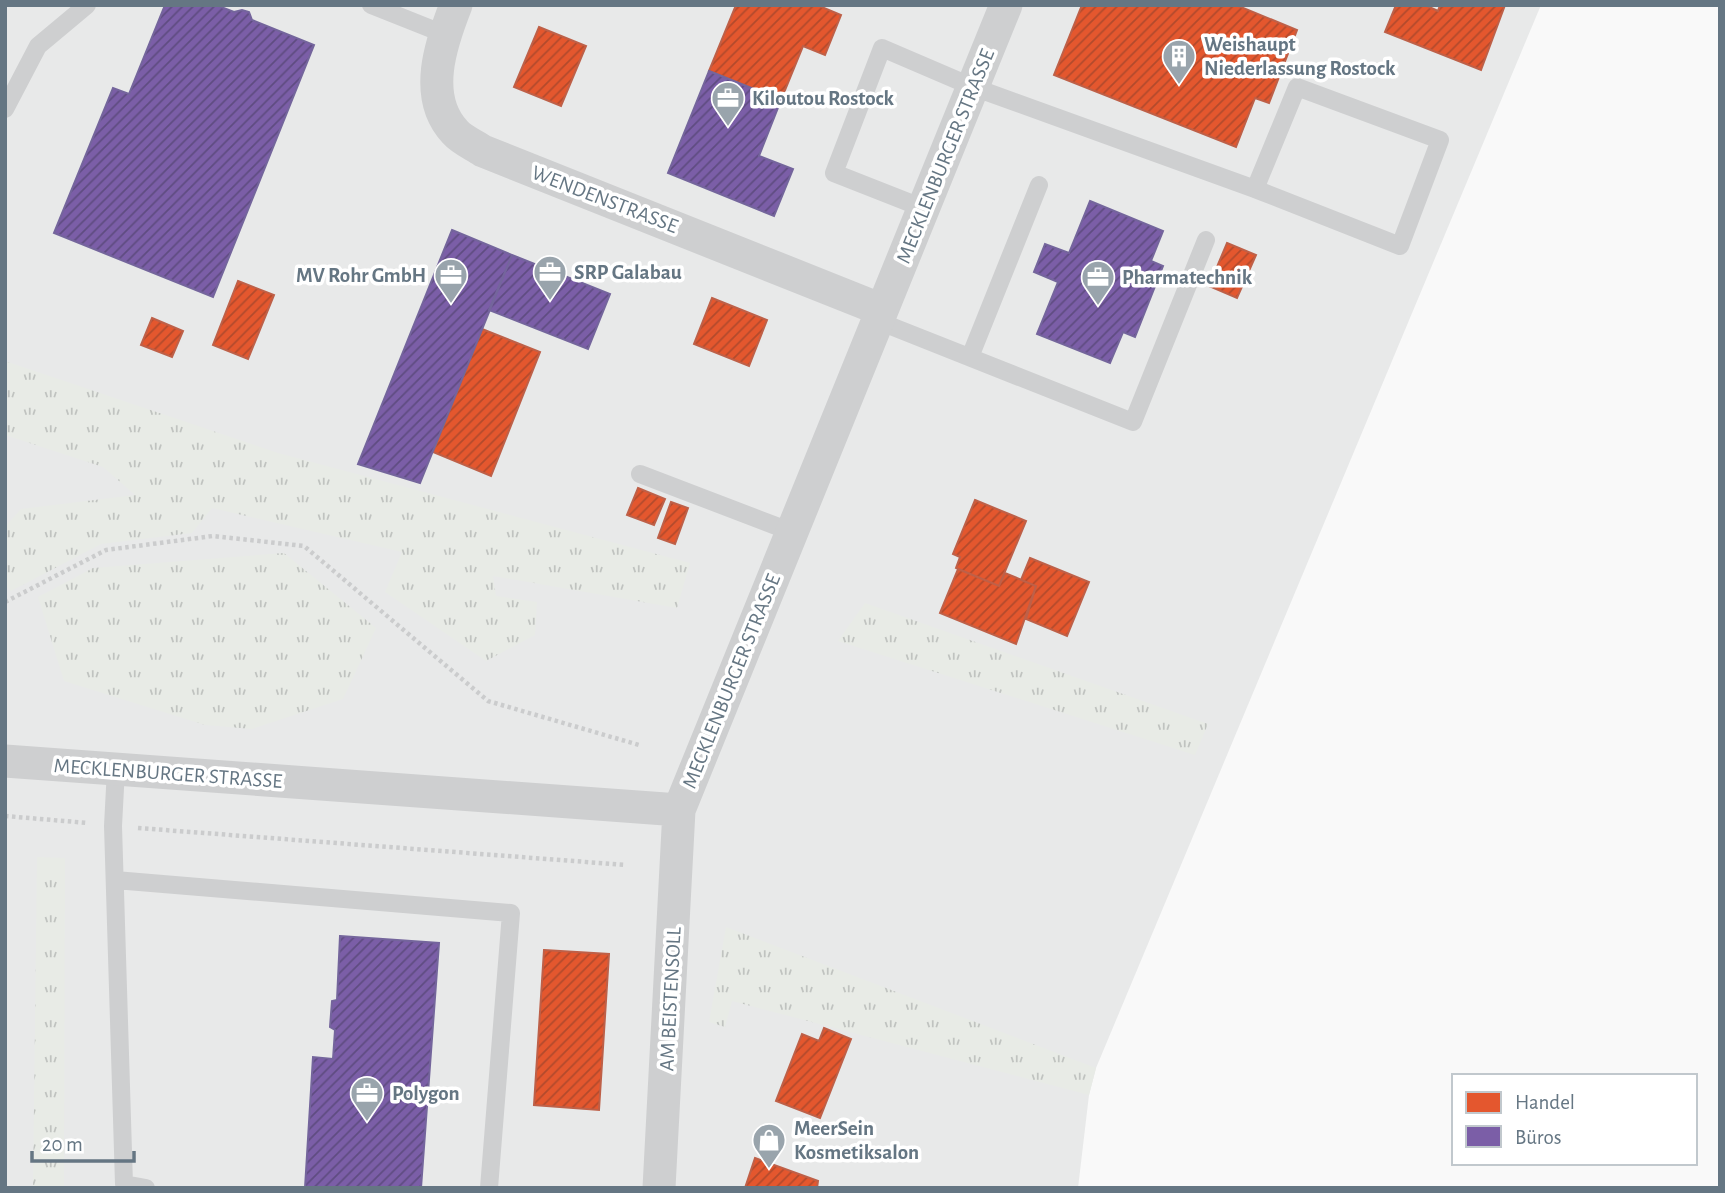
<svg xmlns="http://www.w3.org/2000/svg" width="1725" height="1193" viewBox="0 0 1725 1193" font-family="'Alegreya Sans',sans-serif">
	<style>
		.built { fill: #e8e9e9 }
		.grass { fill: url(#grass-tufts) }
		.shops { fill: url(#shops-hatch); stroke: #be6048; stroke-width: 2 }
		.offices { fill: url(#offices-hatch); stroke: #74659c; stroke-width: 2 }
		.lines { fill: none; stroke-linecap: round; stroke-linejoin: round }
		.path { stroke: #cbcccd; stroke-width: 4.5; stroke-dasharray: 3.5 3.5; stroke-linecap: butt }
		.service { stroke: #cecfd0; stroke-width: 18 }
		.minor { stroke: #cecfd0; stroke-width: 33 }
		.labels { text-anchor: middle; stroke-width: 7; stroke-linejoin: round; paint-order: stroke }
		.poi-label { font-size: 21px; font-weight: bold; fill: #657683; stroke: #fff; text-anchor: start }
		.street-label { font-size: 21px; fill: #657683; stroke: #fff }
	</style>
	<defs>
		<pattern id="grass-tufts" width="24" height="20" patternUnits="userSpaceOnUse" patternTransform="scale(1.75)"><rect width="24" height="20" fill="#e8ebe6"/><path d="M3 7l-1-3M5 7V3M7 7l1-3M15 17l-1-3M17 17v-4M19 17l1-3" fill="none" stroke="#c0c3c0"/></pattern>
		<pattern id="shops-hatch" width="6" height="6" patternUnits="userSpaceOnUse" patternTransform="scale(1.75)"><rect width="6" height="6" fill="#e4572e"/><path d="M-1 1l2-2M0 6l6-6M5 7l2-2" fill="none" stroke="#b24a2c"/></pattern>
		<pattern id="offices-hatch" width="6" height="6" patternUnits="userSpaceOnUse" patternTransform="scale(1.75)"><rect width="6" height="6" fill="#7b5ea7"/><path d="M-1 1l2-2M0 6l6-6M5 7l2-2" fill="none" stroke="#5f4c81"/></pattern>
	</defs>
	<rect width="100%" height="100%" fill="#f9f9f9"/>
	<!-- built -->
	<path class="built" d="M5,5H1541L1096,1068L1089,1095L1078,1188H5Z"/>
	<!-- grass -->
	<path class="grass" d="M5,361L278,453L690,563L677,608L493,576L496,596L537,602L535,635L486,661L385,592L402,552L212,508L192,533L101,544L11,591L5,585V527L21,509L135,495L103,467L5,435Z
		M284,553L376,628L343,699L252,729L205,725L64,681L38,597L93,568Z
		M865,603L1208,724L1195,755L838,641Z
		M37,857L65,858L64,1188H33Z
		M726,927L1096,1068L1089,1095L732,1001L725,1027L709,1022Z"/>
	<!-- shops -->
	<path class="shops" d="M736,5H817L841,15L825,55L803,46L781,100L709,71Z
		M1082,5H1236L1297,30L1269,103L1255,98L1236,147L1054,75Z
		M1396,5H1425L1438,11L1440,5H1505L1481,70L1385,32Z
		M539,27L586,46L561,106L514,87Z
		M1227,243L1256,255L1237,298L1209,286Z
		M238,281L274,295L248,359L213,345Z
		M712,298L767,320L749,366L694,344Z
		M152,318L183,331L172,357L141,345Z
		M482,329L540,352L491,476L433,452Z
		M638,488L665,499L654,525L627,515Z
		M975,500L1026,521L999,586L956,568L960,557L953,554Z
		M671,502L688,508L675,544L658,538Z
		M1030,558L1089,582L1067,636L1026,619L1036,586L1021,580Z
		M958,569L999,586L1005,573L1036,586L1016,644L940,613Z
		M544,950L609,954L599,1110L534,1105Z
		M824,1028L851,1039L820,1118L776,1101L802,1034L819,1041Z
		M755,1158L818,1181L817,1188H745Z"/>
	<!-- offices -->
	<path class="offices" d="M165,5H216L234,12L242,10L249,12L252,20L314,45L213,297L54,233L113,88L129,94Z
		M709,71L781,100L759,156L793,169L774,216L668,173Z
		M1090,201L1163,231L1151,261L1163,266L1135,337L1123,332L1110,363L1037,334L1058,282L1034,272L1045,244L1069,253Z
		M452,230L512,255L420,483L358,464Z
		M512,255L610,294L588,349L489,310Z
		M340,936L439,943L421,1188H305L313,1057L333,1059L335,1030L330,1027L332,1001L337,1000Z"/>
	<g class="lines">
		<!-- path -->
		<path class="path" d="M5,602L106,550L213,536L304,546L488,701L639,745
			M5,816L88,823
			M138,828L626,865"/>
		<!-- service -->
		<path class="service" d="M371,5L444,34
			M5,109L38,46L87,5
			M923,208L834,173L882,48L973,87L1255,189L1400,246L1440,140L1297,87L1255,189
			M878,321L1133,422L1206,240
			M970,357L1039,185
			M640,474L792,532
			M116,769L113,826L124,1184L146,1188
			M115,880L511,913L489,1188"/>
		<!-- minor -->
		<path class="minor" d="M456,5C441,43 422,97 455,132C462,140 474,145 483,151L882,310
			M5,761L679,810
			M659,1188L679,810L1006,5"/>
	</g>
	<!-- icons -->
	<defs>
		<symbol id="building-pin" viewBox="-11 -11 22 30"><path d="M0 17L-7.5 6A9.5 9.5 0 1 1 7.5 6Z" fill="#99a4ac" stroke="#fff"/><path d="M-4-6H4V6H1V3H-1V6H-4ZM-2.5-4.3h1.7v1.8h-1.7ZM.8-4.3h1.7v1.8H.8ZM-2.5-1h1.7V.8h-1.7ZM.8-1h1.7V.8H.8Z" fill="#fff"/></symbol>
		<symbol id="office-pin" viewBox="-11 -11 22 30"><path d="M0 17L-7.5 6A9.5 9.5 0 1 1 7.5 6Z" fill="#99a4ac" stroke="#fff"/><path d="M-6-3h4V-5.5h4V-3h4V5H-6ZM-1-4.5V-3h2v-1.5ZM-6 0V1H6V0Z" fill="#fff"/></symbol>
		<symbol id="shop-pin" viewBox="-11 -11 22 30"><path d="M0 17L-7.5 6A9.5 9.5 0 1 1 7.5 6Z" fill="#99a4ac" stroke="#fff"/><path d="M-5-2.5h2.3a2.7 3.5 0 0 1 5.4 0H5L5.5 6h-11ZM-1.5-2.5h3a1.5 2.3 0 0 0-3 0Z" fill="#fff"/></symbol>
	</defs>
	<g fill-rule="evenodd">
		<use href="#building-pin" x="1160" y="37" width="38" height="52"/>
		<use href="#office-pin" x="709" y="79" width="38" height="52"/>
		<use href="#office-pin" x="531" y="253" width="38" height="52"/>
		<use href="#office-pin" x="432" y="256" width="38" height="52"/>
		<use href="#office-pin" x="1079" y="258" width="38" height="52"/>
		<use href="#office-pin" x="348" y="1074" width="38" height="52"/>
		<use href="#shop-pin" x="750" y="1121" width="38" height="52"/>
	</g>
	<g class="labels">
		<!-- poi labels -->
		<g class="poi-label">
			<text x="1204" y="51">Weishaupt<tspan x="1204" dy="24">Niederlassung Rostock</tspan></text>
			<text x="752" y="105">Kiloutou Rostock</text>
			<text x="574" y="279">SRP Galabau</text>
			<text x="426" y="282" text-anchor="end">MV Rohr GmbH</text>
			<text x="1122" y="284">Pharmatechnik</text>
			<text x="392" y="1100">Polygon</text>
			<text x="794" y="1135">MeerSein<tspan x="794" dy="24">Kosmetiksalon</tspan></text>
		</g>
		<!-- street labels -->
		<g class="street-label">
			<text transform="translate(945 156) rotate(-68)" y="7">MECKLENBURGER STRASSE</text>
			<text transform="translate(605 199) rotate(21)" y="7">WENDENSTRASSE</text>
			<text transform="translate(731 681) rotate(-68)" y="7">MECKLENBURGER STRASSE</text>
			<text transform="translate(168 773) rotate(4)" y="7">MECKLENBURGER STRASSE</text>
			<text transform="translate(670 999) rotate(-87)" y="7">AM BEISTENSOLL</text>
		</g>
	</g>
	<!-- border -->
	<rect width="1725" height="1193" fill="none" stroke="#657683" stroke-width="14"/>
	<!-- legend -->
	<rect x="1452" y="1074" width="245" height="91" fill="#ffffff" stroke="#c1c8cd" stroke-width="2"/>
	<rect x="1466" y="1092" width="35" height="21" fill="#e4572e" stroke="#c1c8cd" stroke-width="2"/>
	<text x="1515" y="1109" font-size="21" fill="#657683">Handel</text>
	<rect x="1466" y="1126" width="35" height="21" fill="#7b5ea7" stroke="#c1c8cd" stroke-width="2"/>
	<text x="1515" y="1144" font-size="21" fill="#657683">Büros</text>
	<!-- scale -->
	<path d="M32 1151v10h102v-10" fill="none" stroke="#657683" stroke-width="3.5"/>
	<text x="42" y="1151" font-size="21" fill="#657683" stroke="#ffffff" stroke-width="5" paint-order="stroke">20 m</text>
</svg>
